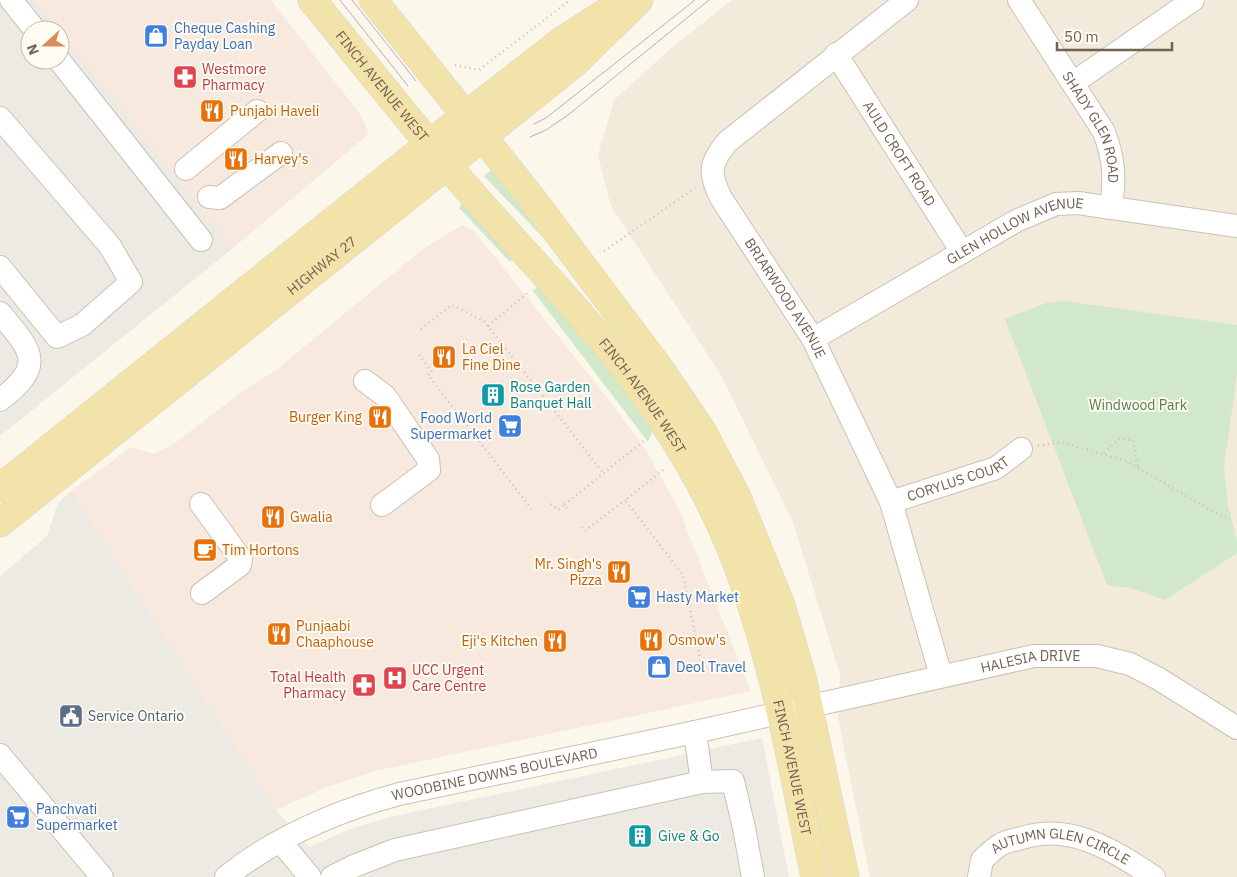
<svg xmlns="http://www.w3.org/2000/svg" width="1237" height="877" viewBox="0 0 1237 877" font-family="'IBM Plex Sans',sans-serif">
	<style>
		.residential { fill: #f2eada }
		.commercial { fill: #f7e9dd }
		.industrial { fill: #ede9e3 }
		.green { fill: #d2e8ca }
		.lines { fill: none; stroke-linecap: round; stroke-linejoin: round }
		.minor-casing { stroke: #ccc1b2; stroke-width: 24 }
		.major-casing { stroke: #dbd6d2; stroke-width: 29 }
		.path { stroke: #d3bfa8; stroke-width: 2.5; stroke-dasharray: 1 4; stroke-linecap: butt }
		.minor { stroke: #fff; stroke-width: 22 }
		.major { stroke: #f2e3ab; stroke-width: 28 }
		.tram { stroke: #bca9c5; stroke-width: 1 }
		.labels { text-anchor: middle; stroke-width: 4; stroke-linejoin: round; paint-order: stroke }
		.shop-label { font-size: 14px; fill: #366cbe; stroke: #fefbf2; text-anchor: start }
		.health-label { font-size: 14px; fill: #be3a42; stroke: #fefbf2; text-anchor: start }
		.street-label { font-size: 14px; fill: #746250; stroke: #fefbf2 }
		.food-label { font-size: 14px; fill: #c56008; stroke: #fefbf2; text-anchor: start }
		.culture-label { font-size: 14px; fill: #0d838f; stroke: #fefbf2; text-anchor: start }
		.park-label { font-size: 14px; fill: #547e4c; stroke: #fefbf2 }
		.service-label { font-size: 14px; fill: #4e5e75; stroke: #fefbf2; text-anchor: start }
	</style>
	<rect width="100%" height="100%" fill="#fbf7eb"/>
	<!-- residential -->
	<path class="residential" d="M732,0H1237V877H870L838,719L840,675L793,522L721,375L611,206L598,155L614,100L669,50Z"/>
	<!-- commercial -->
	<path class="commercial" d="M35,0H271L360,114L369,134L233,248Z
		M462,225L474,231L602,391L644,447L679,510L751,691L375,771L327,787L276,810L71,491L131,447L154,454L171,446L246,389L276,370L423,249Z"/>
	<!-- industrial -->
	<path class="industrial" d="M0,0H35L59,30H30V60H60V31L233,248L0,436Z
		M71,491L276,810L309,847L350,829L395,816L762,738L789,877H0V576L47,536L56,508L61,500Z"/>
	<!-- green -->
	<path class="green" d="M494,167L575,271L484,176Z
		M462,203L517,256L510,262L461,210L459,208Z
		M542,284L569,314L653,430L648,442L533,291Z
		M1064,301L1237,325V373L1224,467L1228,506L1237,542V553L1165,600L1130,588L1107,585L1005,319L1046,303Z"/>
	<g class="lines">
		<defs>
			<g id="minor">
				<path d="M11,0L35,30"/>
				<path id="s1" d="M907,0L727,142C710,164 708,172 721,198L813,339L891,502L941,676"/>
				<path id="s2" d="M1019,0L1104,132C1114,158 1116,181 1110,208"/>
				<path id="s3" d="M836,54L962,252"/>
				<path d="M59,60L201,240"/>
				<path d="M1073,83L1193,0"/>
				<path d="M0,118L110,246L131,282L82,325L57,337L0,267"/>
				<path d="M186,169L257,111"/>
				<path d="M209,197L220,198L281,153"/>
				<path d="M0,313C32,351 46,365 0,400"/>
				<path id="s4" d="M813,339L1016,221L1056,204L1078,203L1237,226"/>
				<path d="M365,381L385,396L428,459L429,470L382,505"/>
				<path id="s5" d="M891,502L996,468L1021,449"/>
				<path d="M201,504L241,559L240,565L202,593"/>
				<path d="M695,732L702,782"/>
				<path d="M0,755L102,877"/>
				<path d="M281,842L310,877"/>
				<path id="s6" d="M226,877C277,836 337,811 399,794L695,732L1034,656H1097L1130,664L1159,679L1237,728"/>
				<path d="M332,877L354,866L395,850L702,782L733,781L744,828L753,877"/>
				<path id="s7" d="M979,877L982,860C988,855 993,849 1000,845C1006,841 1015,840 1022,838C1071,822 1114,851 1154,877"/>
			</g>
			<g id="major">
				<path id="s8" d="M312,0C357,55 401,111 447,165C489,215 535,262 578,312C641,383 696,462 732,551C774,655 792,767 815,877"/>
				<path d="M373,0L530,196L660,369L702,431L736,495L781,605L803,681L845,877"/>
				<path d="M0,488L438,137L563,40L619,4"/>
				<path id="s9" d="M0,523L576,62L639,0"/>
			</g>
		</defs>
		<!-- minor casing -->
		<use href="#minor" class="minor-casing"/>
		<!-- major casing -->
		<use href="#major" class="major-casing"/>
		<!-- path -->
		<path class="path" d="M455,65L479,70L570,0
			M604,251L695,188
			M488,326L530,291
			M421,329L452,305L484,321L604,474
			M419,355L432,372L428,375L533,511
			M1038,446L1061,442L1126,461L1219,515L1226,517
			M1104,453L1119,439L1133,440L1138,468
			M663,470L625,500L683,575L702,668L691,671
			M551,504L558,510L564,505
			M567,508L564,505L645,440
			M582,527L585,531L625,500"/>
		<!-- minor -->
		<use href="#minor" class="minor"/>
		<!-- major -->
		<use href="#major" class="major"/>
		<!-- tram -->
		<path class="tram" d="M340,0L408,86
			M352,0L416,81
			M534,124L546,118L695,0
			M530,137L546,130L568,115L709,0"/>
	</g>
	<!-- icons -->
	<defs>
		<symbol id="shop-square" viewBox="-11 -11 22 22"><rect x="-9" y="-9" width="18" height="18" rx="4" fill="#3f7fe0" stroke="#fefbf2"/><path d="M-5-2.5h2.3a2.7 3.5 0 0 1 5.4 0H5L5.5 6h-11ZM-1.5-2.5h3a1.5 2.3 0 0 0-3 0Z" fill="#fff"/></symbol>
		<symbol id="pharmacy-square" viewBox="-11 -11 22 22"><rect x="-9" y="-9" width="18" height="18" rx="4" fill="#e0444e" stroke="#fefbf2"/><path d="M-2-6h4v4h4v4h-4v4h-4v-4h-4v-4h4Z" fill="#fff"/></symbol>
		<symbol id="restaurant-square" viewBox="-11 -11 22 22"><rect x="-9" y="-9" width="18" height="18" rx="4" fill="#e8710a" stroke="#fefbf2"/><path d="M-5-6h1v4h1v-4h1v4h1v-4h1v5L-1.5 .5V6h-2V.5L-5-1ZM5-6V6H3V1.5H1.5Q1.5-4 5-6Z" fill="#fff"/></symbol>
		<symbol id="building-square" viewBox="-11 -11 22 22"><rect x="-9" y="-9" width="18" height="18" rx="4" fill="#0f9aa8" stroke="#fefbf2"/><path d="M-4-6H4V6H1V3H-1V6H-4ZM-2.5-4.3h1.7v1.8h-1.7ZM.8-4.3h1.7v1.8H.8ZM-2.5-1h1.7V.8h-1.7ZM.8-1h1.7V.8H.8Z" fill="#fff"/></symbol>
		<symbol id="supermarket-square" viewBox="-11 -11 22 22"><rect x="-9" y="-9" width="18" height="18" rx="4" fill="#3f7fe0" stroke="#fefbf2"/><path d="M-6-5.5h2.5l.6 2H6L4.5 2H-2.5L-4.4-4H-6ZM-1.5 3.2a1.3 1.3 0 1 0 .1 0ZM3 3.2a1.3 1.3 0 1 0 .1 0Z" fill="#fff"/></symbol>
		<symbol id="cafe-square" viewBox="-11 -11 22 22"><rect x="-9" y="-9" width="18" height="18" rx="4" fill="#e8710a" stroke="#fefbf2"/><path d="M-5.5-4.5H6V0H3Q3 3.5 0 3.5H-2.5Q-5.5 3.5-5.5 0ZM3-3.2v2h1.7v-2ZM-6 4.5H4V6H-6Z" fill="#fff"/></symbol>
		<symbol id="hospital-square" viewBox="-11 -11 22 22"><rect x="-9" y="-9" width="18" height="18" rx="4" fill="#e0444e" stroke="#fefbf2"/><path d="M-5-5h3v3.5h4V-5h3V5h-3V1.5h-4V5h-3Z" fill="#fff"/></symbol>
		<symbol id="civic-square" viewBox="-11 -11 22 22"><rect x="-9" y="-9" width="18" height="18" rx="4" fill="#5c6f8a" stroke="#fefbf2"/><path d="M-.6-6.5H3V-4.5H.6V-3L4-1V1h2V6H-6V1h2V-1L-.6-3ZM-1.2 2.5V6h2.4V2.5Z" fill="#fff"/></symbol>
	</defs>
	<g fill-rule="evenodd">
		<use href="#shop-square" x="142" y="22" width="28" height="28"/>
		<use href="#pharmacy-square" x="171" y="63" width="28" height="28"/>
		<use href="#restaurant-square" x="198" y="97" width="28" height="28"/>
		<use href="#restaurant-square" x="222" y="145" width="28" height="28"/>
		<use href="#restaurant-square" x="430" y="343" width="28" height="28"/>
		<use href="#building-square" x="479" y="381" width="28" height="28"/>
		<use href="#restaurant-square" x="366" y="403" width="28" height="28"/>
		<use href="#supermarket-square" x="496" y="412" width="28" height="28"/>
		<use href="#restaurant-square" x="259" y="503" width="28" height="28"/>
		<use href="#cafe-square" x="191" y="536" width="28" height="28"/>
		<use href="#restaurant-square" x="605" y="558" width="28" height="28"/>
		<use href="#supermarket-square" x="625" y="583" width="28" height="28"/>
		<use href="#restaurant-square" x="265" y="620" width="28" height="28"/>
		<use href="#restaurant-square" x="637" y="626" width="28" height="28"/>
		<use href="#restaurant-square" x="541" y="627" width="28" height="28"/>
		<use href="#shop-square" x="645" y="653" width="28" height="28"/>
		<use href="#hospital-square" x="381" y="664" width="28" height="28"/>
		<use href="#pharmacy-square" x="350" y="671" width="28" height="28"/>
		<use href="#civic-square" x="57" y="702" width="28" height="28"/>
		<use href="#supermarket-square" x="4" y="803" width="28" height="28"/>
		<use href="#building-square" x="626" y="822" width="28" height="28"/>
	</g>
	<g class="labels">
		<!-- shop labels -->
		<g class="shop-label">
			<text x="174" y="33">Cheque Cashing<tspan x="174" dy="16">Payday Loan</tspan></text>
			<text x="492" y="423" text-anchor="end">Food World<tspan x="492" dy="16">Supermarket</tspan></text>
			<text x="656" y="602">Hasty Market</text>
			<text x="676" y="672">Deol Travel</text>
			<text x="36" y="814">Panchvati<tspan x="36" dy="16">Supermarket</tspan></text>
		</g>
		<!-- health labels -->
		<g class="health-label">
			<text x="202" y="74">Westmore<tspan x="202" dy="16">Pharmacy</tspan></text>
			<text x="412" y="675">UCC Urgent<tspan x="412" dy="16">Care Centre</tspan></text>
			<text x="346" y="682" text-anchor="end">Total Health<tspan x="346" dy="16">Pharmacy</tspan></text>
		</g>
		<!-- street labels -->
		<g class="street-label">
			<text dy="5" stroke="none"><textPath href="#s8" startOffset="111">FINCH AVENUE WEST</textPath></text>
			<text dy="5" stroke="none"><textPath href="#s2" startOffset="148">SHADY GLEN ROAD</textPath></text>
			<text dy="5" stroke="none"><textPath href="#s3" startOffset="118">AULD CROFT ROAD</textPath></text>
			<text dy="5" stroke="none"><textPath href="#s4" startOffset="231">GLEN HOLLOW AVENUE</textPath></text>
			<text dy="5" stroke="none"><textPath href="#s9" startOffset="412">HIGHWAY 27</textPath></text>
			<text dy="5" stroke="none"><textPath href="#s1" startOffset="410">BRIARWOOD AVENUE</textPath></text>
			<text dy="5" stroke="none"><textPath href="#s8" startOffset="516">FINCH AVENUE WEST</textPath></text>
			<text dy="5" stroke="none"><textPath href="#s5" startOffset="71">CORYLUS COURT</textPath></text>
			<text dy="5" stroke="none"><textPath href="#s6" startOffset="839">HALESIA DRIVE</textPath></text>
			<text dy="5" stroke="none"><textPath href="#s8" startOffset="921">FINCH AVENUE WEST</textPath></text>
			<text dy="5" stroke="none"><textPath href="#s6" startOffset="291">WOODBINE DOWNS BOULEVARD</textPath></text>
			<text dy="5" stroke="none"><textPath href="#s7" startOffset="104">AUTUMN GLEN CIRCLE</textPath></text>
		</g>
		<!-- food labels -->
		<g class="food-label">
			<text x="230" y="116">Punjabi Haveli</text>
			<text x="254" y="164">Harvey's</text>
			<text x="462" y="354">La Ciel<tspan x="462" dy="16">Fine Dine</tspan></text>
			<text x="362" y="422" text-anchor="end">Burger King</text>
			<text x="290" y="522">Gwalia</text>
			<text x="222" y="555">Tim Hortons</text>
			<text x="602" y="569" text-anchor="end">Mr. Singh's<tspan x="602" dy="16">Pizza</tspan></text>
			<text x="296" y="631">Punjaabi<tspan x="296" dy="16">Chaaphouse</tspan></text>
			<text x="668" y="645">Osmow's</text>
			<text x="538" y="646" text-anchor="end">Eji's Kitchen</text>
		</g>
		<!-- culture labels -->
		<g class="culture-label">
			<text x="510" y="392">Rose Garden<tspan x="510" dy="16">Banquet Hall</tspan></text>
			<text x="658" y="841">Give &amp; Go</text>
		</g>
		<!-- park labels -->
		<g class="park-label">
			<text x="1138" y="410">Windwood Park</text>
		</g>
		<!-- service labels -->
		<g class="service-label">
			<text x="88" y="721">Service Ontario</text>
		</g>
	</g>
	<!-- north arrow -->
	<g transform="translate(45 45) rotate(249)"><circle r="24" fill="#fefbf2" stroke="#c7beb1"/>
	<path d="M0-4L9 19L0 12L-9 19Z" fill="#d88b5d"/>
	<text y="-8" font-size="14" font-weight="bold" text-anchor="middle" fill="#746250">N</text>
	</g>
	<!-- scale -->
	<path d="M1057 42v8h115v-8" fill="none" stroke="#746250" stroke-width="2.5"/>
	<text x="1064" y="42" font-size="15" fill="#746250" stroke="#fefbf2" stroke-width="4" paint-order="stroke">50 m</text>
</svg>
